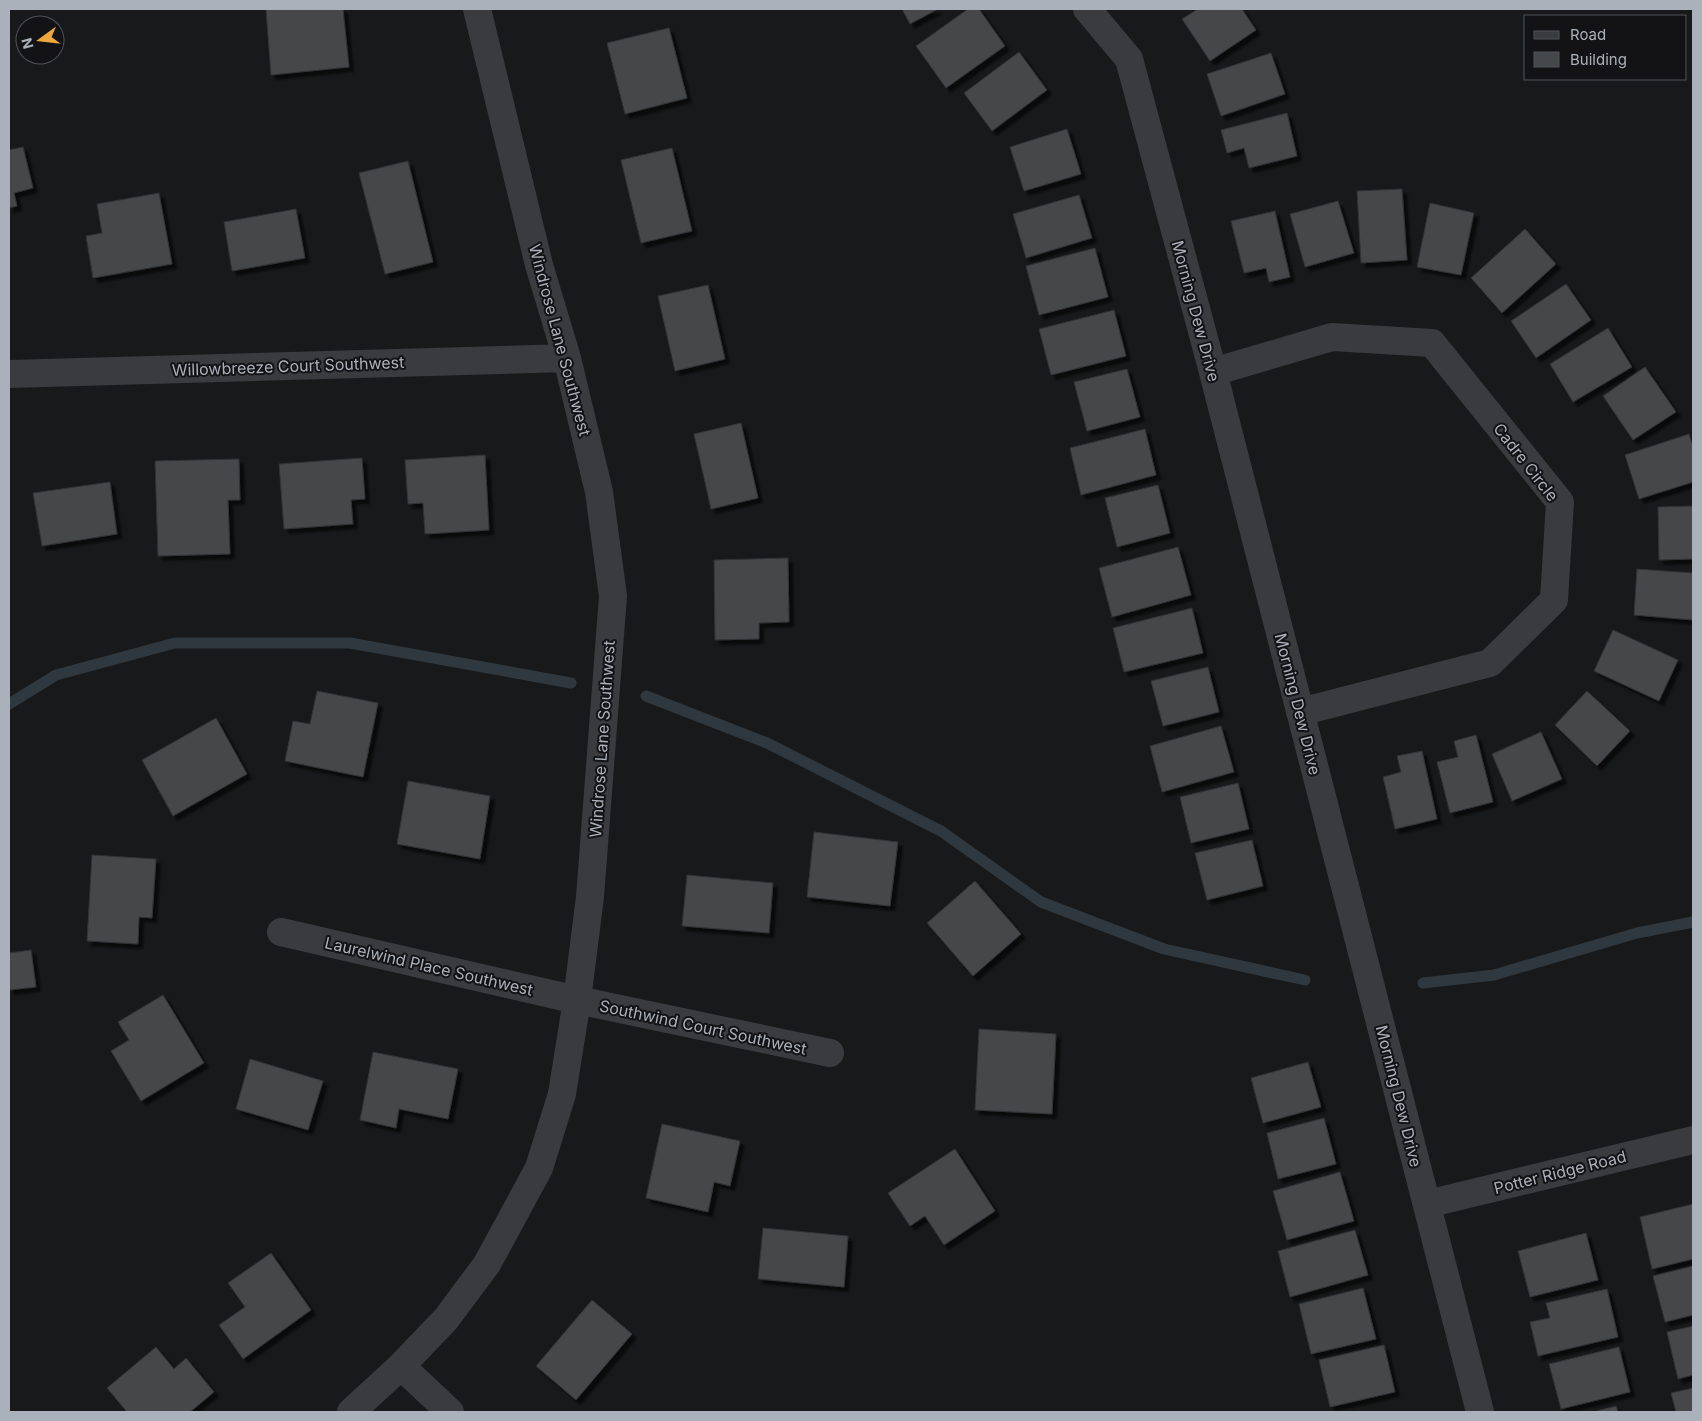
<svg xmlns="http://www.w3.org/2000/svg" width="1702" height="1421" viewBox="0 0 1702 1421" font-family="Inter,sans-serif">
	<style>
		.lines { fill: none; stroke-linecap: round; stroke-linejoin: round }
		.stream { stroke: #2f383e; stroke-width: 11 }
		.building { fill: #45474a; stroke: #323336; filter: url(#shadow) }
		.minor { stroke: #393b3f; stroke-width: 28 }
		.labels { text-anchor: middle; stroke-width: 4; stroke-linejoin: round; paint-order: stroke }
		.street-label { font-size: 16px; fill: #abb1ba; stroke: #131316 }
	</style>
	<defs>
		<filter id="shadow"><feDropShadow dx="4.5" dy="4.5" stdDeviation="1" flood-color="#0009"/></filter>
	</defs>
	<rect width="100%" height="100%" fill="#18191a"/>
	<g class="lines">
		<!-- stream -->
		<path class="stream" d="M646,696L767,743L941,831L1041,902L1164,949L1305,980
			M9,704L56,675L175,643H350L571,683
			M1423,983L1494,975L1637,933L1693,922"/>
	</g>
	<!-- building -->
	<path class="building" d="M266,9H343L349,67L271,75Z
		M902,9H938L910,24Z
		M968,9H979L1005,46L946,88L916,46Z
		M1198,9H1242L1256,30L1210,61L1182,19Z
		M669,28L687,98L625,114L607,43Z
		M1019,52L1047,90L992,131L964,93Z
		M1271,53L1285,94L1221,116L1207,74Z
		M1287,113L1297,156L1249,168L1244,148L1227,153L1221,130Z
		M1067,129L1081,174L1024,191L1010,147Z
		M23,147L33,188L14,193L17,206L9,208V150Z
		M672,148L692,231L641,243L621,160Z
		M408,161L433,262L385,274L359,173Z
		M1402,189L1407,260L1361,263L1357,191Z
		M159,193L172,264L93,278L86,236L102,233L97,204Z
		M1079,195L1092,238L1026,258L1013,214Z
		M1338,201L1354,253L1305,267L1290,214Z
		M1430,203L1474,213L1461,275L1417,267Z
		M296,209L305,258L232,271L224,222Z
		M1275,211L1290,277L1269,282L1266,268L1244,273L1231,221Z
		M1525,229L1556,264L1502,313L1471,278Z
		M1095,248L1108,297L1039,315L1026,266Z
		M1566,284L1591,320L1536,358L1511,321Z
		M708,285L725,359L675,371L658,296Z
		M1114,310L1126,356L1051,375L1039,329Z
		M1608,328L1632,367L1573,402L1550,364Z
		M1645,367L1676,412L1633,440L1603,396Z
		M1127,369L1140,417L1087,431L1074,382Z
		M741,423L758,498L711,509L694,434Z
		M1145,429L1156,475L1081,495L1070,448Z
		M1689,434L1693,447V482L1639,499L1625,455Z
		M485,455L489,530L425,534L423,503L408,504L405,460Z
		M362,458L365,499L351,500L353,524L284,529L279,464Z
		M239,459L240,500H228L230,554L158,556L155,461Z
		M110,482L117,534L42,546L33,493Z
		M1158,485L1170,533L1117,547L1105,498Z
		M1693,506V559L1659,560L1658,507Z
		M1178,547L1191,595L1112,617L1099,568Z
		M788,558L789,622L759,623V639L715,640L714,560Z
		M1637,569L1693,573V620L1634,615Z
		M1192,608L1203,653L1124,672L1113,628Z
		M1613,630L1678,660L1659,701L1594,671Z
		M1208,667L1219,712L1163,726L1151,681Z
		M317,691L378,703L363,777L285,761L293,721L310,724Z
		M1587,691L1630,731L1597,766L1555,725Z
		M216,718L247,774L173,816L142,760Z
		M1221,726L1234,772L1162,792L1150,746Z
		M1541,732L1562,779L1512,801L1492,754Z
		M1476,735L1493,802L1450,813L1437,762L1458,757L1454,741Z
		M1422,751L1437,819L1395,829L1383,777L1401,772L1397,756Z
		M408,781L490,796L480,859L397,844Z
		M1238,783L1249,829L1191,843L1180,797Z
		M814,832L898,842L890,906L807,897Z
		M1252,840L1263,886L1207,900L1195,853Z
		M92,855L156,859L152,918L139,917L138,944L87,941Z
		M687,875L773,883L769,933L682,926Z
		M975,881L1021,934L973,976L927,923Z
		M31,950L36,987L9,990V953Z
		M163,995L204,1063L141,1101L111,1051L129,1040L118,1022Z
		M979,1029L1056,1034L1052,1114L975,1110Z
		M373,1052L458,1069L448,1119L399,1109L396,1128L360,1120Z
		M250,1059L323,1081L308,1130L236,1109Z
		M1308,1062L1321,1107L1263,1123L1251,1078Z
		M1324,1118L1336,1164L1278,1179L1267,1133Z
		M662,1124L740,1141L730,1186L714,1182L708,1212L646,1198Z
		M955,1149L995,1211L944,1245L925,1216L910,1226L888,1193Z
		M1340,1172L1354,1221L1287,1240L1273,1191Z
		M1693,1204V1259L1652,1269L1640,1217Z
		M763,1228L848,1236L844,1287L758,1279Z
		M1355,1230L1368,1275L1290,1297L1278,1251Z
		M1586,1233L1598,1280L1530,1297L1518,1251Z
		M271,1253L311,1310L243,1359L219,1325L245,1307L228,1283Z
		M1693,1266V1315L1665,1322L1653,1276Z
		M1363,1288L1376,1339L1311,1354L1299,1304Z
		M1607,1289L1618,1337L1538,1356L1530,1322L1550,1318L1546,1303Z
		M592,1300L632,1334L576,1400L536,1366Z
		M1693,1326V1375L1678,1379L1667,1332Z
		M1384,1345L1395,1392L1330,1407L1319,1360Z
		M156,1347L174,1369L186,1358L214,1392L190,1412H127L107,1388Z
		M1619,1347L1630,1392L1561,1409L1549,1364Z
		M1693,1388V1412H1676L1671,1393Z
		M1616,1406L1618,1412H1593Z"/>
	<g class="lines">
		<!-- minor -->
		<path class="minor" d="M1087,9L1129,59L1213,372L1480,1412
			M1213,372L1332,337L1432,343L1560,502L1554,600L1490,663L1300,712
			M9,374L567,358
			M281,932L577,1000L830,1053
			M1427,1204L1693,1140
			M401,1366L450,1412
			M351,1412L401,1366L446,1319L487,1264L539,1168L562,1094L577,1000L590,897L613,596L599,492L567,358L539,265L477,9"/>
	</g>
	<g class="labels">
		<!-- street labels -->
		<g class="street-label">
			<text transform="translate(1196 311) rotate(75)" y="6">Morning Dew Drive</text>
			<text transform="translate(560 340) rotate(75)" y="6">Windrose Lane Southwest</text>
			<text transform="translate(288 366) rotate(-2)" y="6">Willowbreeze Court Southwest</text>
			<text transform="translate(1526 462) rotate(52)" y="6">Cadre Circle</text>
			<text transform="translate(1298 704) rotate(76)" y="6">Morning Dew Drive</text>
			<text transform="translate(602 739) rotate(-86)" y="6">Windrose Lane Southwest</text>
			<text transform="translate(429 966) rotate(13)" y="6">Laurelwind Place Southwest</text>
			<text transform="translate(703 1027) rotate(12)" y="6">Southwind Court Southwest</text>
			<text transform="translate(1399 1096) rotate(76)" y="6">Morning Dew Drive</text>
			<text transform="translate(1560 1172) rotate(-14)" y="6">Potter Ridge Road</text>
		</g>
	</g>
	<!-- border -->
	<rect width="1702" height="1421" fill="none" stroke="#abb1ba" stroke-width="20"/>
	<!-- legend -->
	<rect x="1524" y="15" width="162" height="65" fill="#131316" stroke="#505258"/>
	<rect x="1534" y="31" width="25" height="8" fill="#393b3f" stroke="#505258"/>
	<text x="1570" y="40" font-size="15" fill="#abb1ba">Road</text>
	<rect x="1534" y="52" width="25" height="15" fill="#45474a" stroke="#505258"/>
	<text x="1570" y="65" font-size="15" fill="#abb1ba">Building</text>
	<!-- north arrow -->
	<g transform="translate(40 40) rotate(255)"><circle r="24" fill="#131316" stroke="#505258"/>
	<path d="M0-4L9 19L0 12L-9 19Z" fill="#eda73e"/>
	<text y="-8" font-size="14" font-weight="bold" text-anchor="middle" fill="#abb1ba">N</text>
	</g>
</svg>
